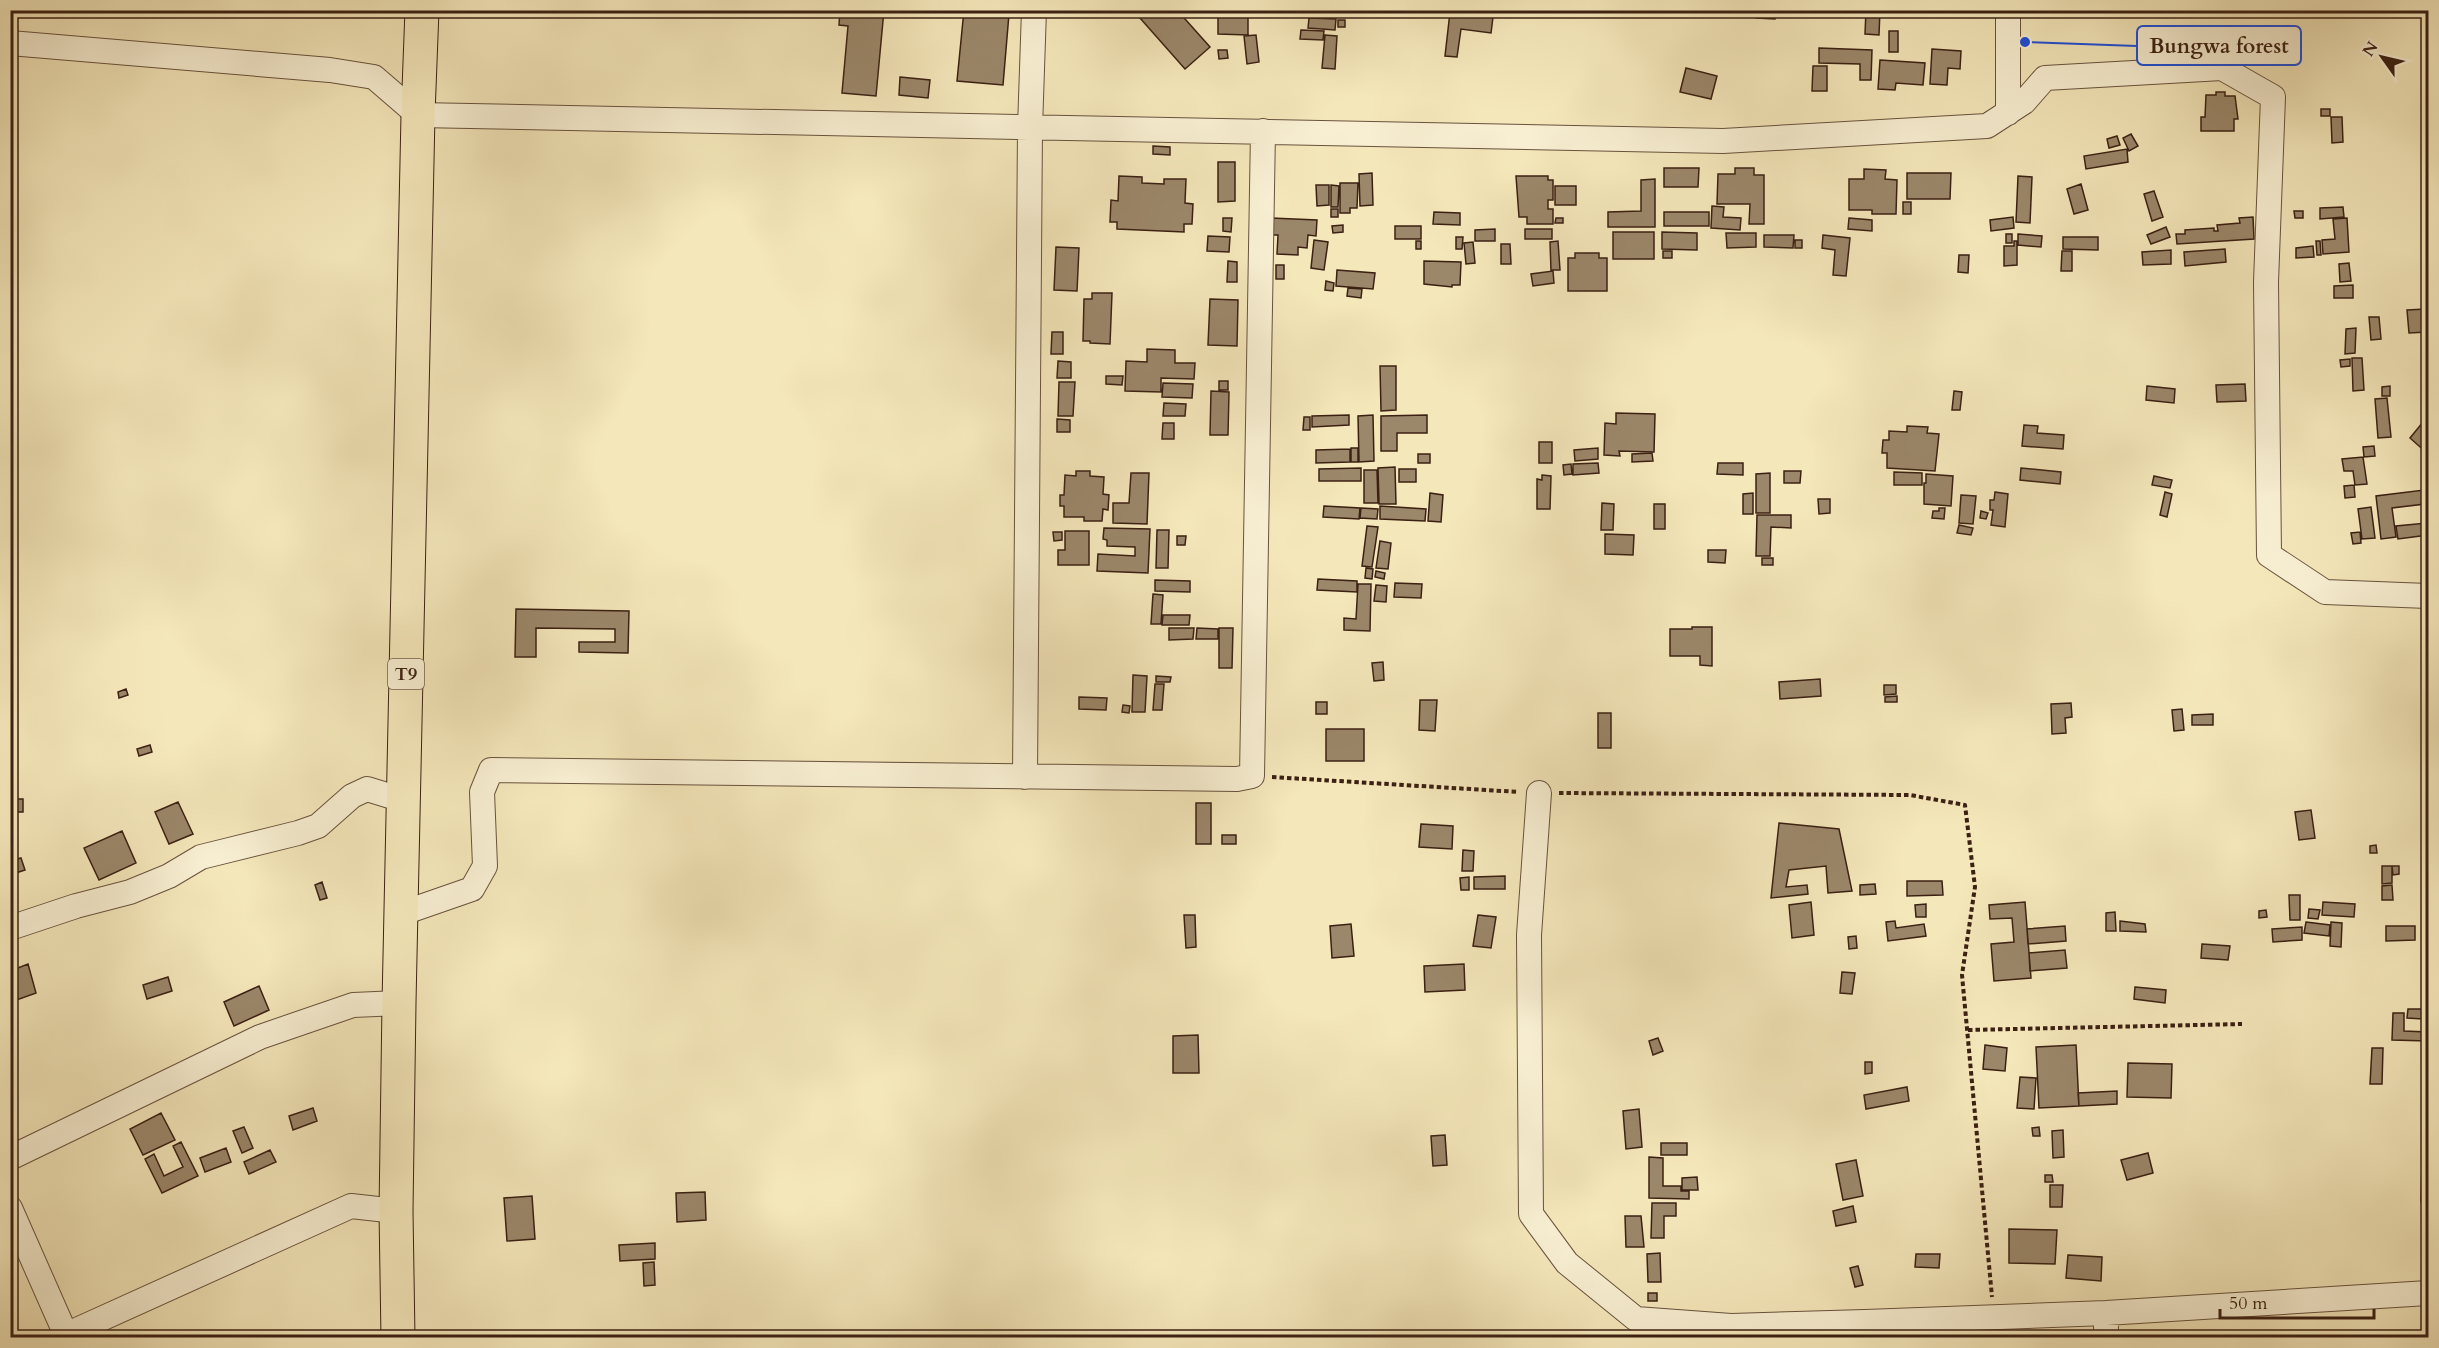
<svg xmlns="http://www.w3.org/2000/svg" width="2439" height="1348" viewBox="0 0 2439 1348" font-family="Cardo,serif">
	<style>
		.building { fill: #9b876a; stroke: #3b2013; stroke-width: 1.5 }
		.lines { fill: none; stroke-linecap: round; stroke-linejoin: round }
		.minor-casing { stroke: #69523d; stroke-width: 26 }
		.highway-casing { stroke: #3b2013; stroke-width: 35 }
		.path { stroke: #3b2013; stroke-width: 4; stroke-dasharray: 4.5 3; stroke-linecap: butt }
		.minor { stroke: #f8efd2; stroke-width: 24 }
		.highway { stroke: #f4e7ba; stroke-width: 33 }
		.labels { text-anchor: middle; stroke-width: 6; stroke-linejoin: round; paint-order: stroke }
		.shield { fill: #f8efd2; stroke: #745e4c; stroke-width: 1.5 }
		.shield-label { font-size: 18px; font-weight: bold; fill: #3b2013 }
		.leader { fill: none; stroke: #1d4ed8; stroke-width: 2 }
		.callout-dot { fill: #1d4ed8; stroke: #f8efd2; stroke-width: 2 }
		.callout { fill: #f8efd2; stroke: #1d4ed8; stroke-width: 2 }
		.callout-label { font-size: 21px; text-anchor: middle; font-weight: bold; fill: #3b2013 }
	</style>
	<rect width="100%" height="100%" fill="#f4e7ba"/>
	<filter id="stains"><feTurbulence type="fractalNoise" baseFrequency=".00333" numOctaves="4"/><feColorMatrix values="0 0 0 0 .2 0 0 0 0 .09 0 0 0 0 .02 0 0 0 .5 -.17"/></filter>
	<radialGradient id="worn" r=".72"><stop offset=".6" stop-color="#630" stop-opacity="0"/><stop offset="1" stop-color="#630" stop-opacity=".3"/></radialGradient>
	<!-- building -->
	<path class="building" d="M74,10H106V17L74,13Z
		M239,10H250V15H239Z
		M840,10H884L876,96L842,93L848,26L839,25Z
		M964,10L1009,14L1003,85L957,81Z
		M1149,10H1177L1210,47L1185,69L1140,18Z
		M1756,10H1776L1775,19L1756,18Z
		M1866,10H1880L1879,35L1865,34Z
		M1450,12L1493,17L1491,33L1461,29L1457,57L1445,56Z
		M1218,13H1248V35L1218,34Z
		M1309,18L1336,19L1335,30L1308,28Z
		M1338,20H1345V27H1338Z
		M1301,30L1324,31L1323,40L1300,39Z
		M1889,31H1898V52H1889Z
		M1256,35L1259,62L1247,64L1244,36Z
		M1325,35L1337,36L1335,69L1322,68Z
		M1819,48L1872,50L1871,80H1860V64L1819,63Z
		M1932,49L1961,51L1960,69L1948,68L1947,85L1930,84Z
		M1218,50H1227L1228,58L1219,59Z
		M1880,60L1925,63L1923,85L1896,83L1895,90L1878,89Z
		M1813,66H1827V91H1812Z
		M1686,68L1717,76L1711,99L1680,92Z
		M900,77L930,80L928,98L899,95Z
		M2216,92H2225V96H2235L2238,119H2234V131H2201V117H2205L2206,95H2216Z
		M2321,109H2330V116H2321Z
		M2331,117H2342L2343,142L2332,143Z
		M2131,134L2138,146L2129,151L2123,138Z
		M2117,136L2120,145L2109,148L2107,139Z
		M1153,146L1170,147V155L1153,154Z
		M2127,149L2128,162L2086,169L2084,156Z
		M1218,162H1235V201L1218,202Z
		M1664,168H1699L1698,187H1664Z
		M1735,168H1754V175H1764V224H1749L1750,204H1717L1718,174H1735Z
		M1864,169L1886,170L1885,179L1897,180L1896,214H1872V210H1849V179H1864Z
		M1372,173L1373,205L1360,206L1359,174Z
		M1907,173H1951L1950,199H1907Z
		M1119,176L1142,177V183L1164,184V179H1186L1185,203L1193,204L1192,224H1184V232L1117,229V222H1110L1111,200L1118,201Z
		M1516,176H1548V180H1553V200H1548V209H1553V224H1527V217H1519Z
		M2018,176L2032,177L2030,223L2016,222Z
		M1655,179V227H1608V212L1641,211V180Z
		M1340,183H1358L1357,208H1350V213H1340Z
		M2081,184L2088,210L2074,214L2067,189Z
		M1316,185H1329V205L1317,206Z
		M1331,185L1339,186L1338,207H1331Z
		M1555,186H1576V205H1555Z
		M2154,191L2163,217L2152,221L2144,194Z
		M1903,202H1911V214H1903Z
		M1712,206L1724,207L1723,217L1741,218L1740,230L1711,228Z
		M2343,207L2344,217L2320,219V208Z
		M1331,209H1338V217H1331Z
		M2294,211H2303V218H2295Z
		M1434,212L1460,213V225L1433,224Z
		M1664,212H1709V226H1664Z
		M2013,217L2014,228L1991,231L1990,220Z
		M2253,217L2254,239L2177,244L2176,234H2185V230L2214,228V231H2218L2217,225L2240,223L2239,218Z
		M1223,218H1232L1231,232L1223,231Z
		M1271,218L1317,220L1316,236L1308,235L1307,248L1298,247V255L1277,254L1278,235H1271Z
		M1556,218H1563V223H1555Z
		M1849,218L1872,220V231L1848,229Z
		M2347,218L2349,252L2323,254L2322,240L2335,239L2333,219Z
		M1343,225V232L1333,233L1332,226Z
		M1395,226H1421V239H1395Z
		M2166,227L2170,237L2151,244L2147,235Z
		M1495,229V241H1475V230Z
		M1525,229H1552V239H1525Z
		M1613,232H1654V259H1613Z
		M1662,232L1697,233V250L1662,249Z
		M1726,233H1756V247L1727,248Z
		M2006,234H2012V243H2006Z
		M2018,234L2042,236L2041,247L2018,245Z
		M1764,235H1794L1793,248L1764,247Z
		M1823,235L1850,238L1846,276L1833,275L1835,250L1822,248Z
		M1208,236L1230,237L1229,252L1207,251Z
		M1456,237H1463L1462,249H1456Z
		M2063,237H2098V250L2063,249Z
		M1314,240L1328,242L1324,270L1311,268Z
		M1795,240H1802V248H1795Z
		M1416,241H1421V249H1416Z
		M1558,241L1560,270H1551L1550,242Z
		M2014,241H2017V265L2004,266V246H2014Z
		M2316,241H2320L2321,255H2317Z
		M1473,242L1475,263L1466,264L1464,243Z
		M1501,244H1510L1511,264H1501Z
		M2313,246L2314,257L2296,258V248Z
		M1056,247L1079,248L1077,291L1054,290Z
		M2225,249L2226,262L2185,266L2184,252Z
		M2171,250V264L2143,265L2142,252Z
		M1663,251H1672V258H1663Z
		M2062,251H2072V271H2061Z
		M1575,253H1599V258H1607V291H1568V258H1575Z
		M1959,255H1969L1968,273L1958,272Z
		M1228,261L1237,262V282H1227Z
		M1424,261L1461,262L1460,285H1452V287L1424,284Z
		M2349,263L2351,281L2340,282L2339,264Z
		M1276,265H1284V279H1276Z
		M1337,270L1375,273L1373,289L1336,286Z
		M1553,271L1554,283L1533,286L1531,274Z
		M1326,281L1334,283L1333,291L1325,290Z
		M2353,285V298H2334V286Z
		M1348,288L1362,289L1361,298L1347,296Z
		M1092,293H1112L1110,344L1090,343V341H1083L1084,299H1092Z
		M1210,299L1238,300L1237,346L1208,345Z
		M2426,309L2427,332L2409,333L2407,310Z
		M2369,317H2379L2381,339L2371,340Z
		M2356,328L2355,353L2345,354L2346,329Z
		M1052,332H1063V354H1051Z
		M1147,349L1175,350V363H1195L1194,379L1161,378V392L1125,391L1126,361L1147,362Z
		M2352,358H2362L2364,390L2353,391Z
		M2350,359V366L2341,367L2340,360Z
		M1058,361L1071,362V378H1057Z
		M1380,366H1396V410L1381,411Z
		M1106,376H1123L1122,385L1106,384Z
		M1219,381H1228V390H1219Z
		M1059,382H1075L1073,416H1058Z
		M1163,383L1193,384L1192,398L1162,397Z
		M2245,384L2246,401L2217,402L2216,385Z
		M2147,386L2175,389L2174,403L2146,400Z
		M2390,386V396H2382V387Z
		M1211,391L1229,392L1228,435H1210Z
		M1954,391L1962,392L1960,410H1952Z
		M2387,398L2391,437L2378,438L2375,399Z
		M1164,403L1186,404L1185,416H1163Z
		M1616,413L1655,414L1654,452L1619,451L1620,456L1604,455L1605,423L1616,424Z
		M1349,415V425L1312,427V416Z
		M1373,415L1374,461L1359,462L1358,416Z
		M1427,415V433H1397V451H1381V416Z
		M2428,416L2427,436L2428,454L2410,438Z
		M1304,417H1310V430H1303Z
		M1057,419L1070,420V432H1057Z
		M1163,423H1174V439H1162Z
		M2024,425L2038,426L2037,433L2064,435L2063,449L2022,446Z
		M1907,426L1928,427L1927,433L1939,434L1935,471L1887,468V453H1882L1883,440H1889V431L1907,432Z
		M1539,442H1552V463H1539Z
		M2374,446L2375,456L2364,457L2363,447Z
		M1351,448H1358V462H1351Z
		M1598,448V459L1575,461L1574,450Z
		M1350,449V462L1316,463V450Z
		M1652,453L1653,461L1632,462V454Z
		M1418,454H1430V463H1418Z
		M2363,457L2367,484L2355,485L2353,471H2344L2342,459Z
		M1598,463L1599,473L1573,475V464Z
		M1718,463H1743V475L1717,474Z
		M1571,464L1572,474L1564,475L1563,465Z
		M1395,467L1396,504H1379L1378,468Z
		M1361,468V481H1319V469Z
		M2021,468L2061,472L2060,484L2020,480Z
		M1399,469H1416V482H1399Z
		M1364,470H1377L1378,503H1364Z
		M1076,471H1090V476L1104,477L1103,494L1109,495L1108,510L1103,509L1102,521H1084V517H1064V506H1060V495H1064L1065,475L1076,476Z
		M1784,471H1801L1800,483H1784Z
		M1894,472L1922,473V485H1894Z
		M1131,473H1149L1147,524L1113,523V503H1129Z
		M1770,473V513H1756V474Z
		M1926,474L1953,476L1951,506L1924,504V483H1926Z
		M1542,475L1551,476L1550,509H1537V479L1542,480Z
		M2154,476L2172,480L2170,488L2152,485Z
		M2354,485L2355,497L2345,498L2344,486Z
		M2424,490L2425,504L2392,508L2396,537L2381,539L2376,496Z
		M1995,492L2008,494L2005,527L1991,525L1993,510H1990V500H1994Z
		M2165,492L2172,494L2167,517L2160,515Z
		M1430,493L1443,495L1441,522L1428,521Z
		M1753,493V514H1743V494Z
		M1961,495L1976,496L1973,524L1959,523Z
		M1818,499H1830V513L1819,514Z
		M1602,503L1614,504L1613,530H1601Z
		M1654,504H1665V529H1654Z
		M1324,506L1360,508L1359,519L1323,517Z
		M1380,506L1426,509L1425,521L1380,519Z
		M2371,507L2375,538L2362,539L2358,509Z
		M1361,508L1378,509L1377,519L1360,518Z
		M1939,508H1945L1944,519L1932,518L1933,511H1939Z
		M1981,511L1988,513L1986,519L1980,518Z
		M1757,515H1791V528L1771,527L1770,556H1756Z
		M2427,523L2428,535L2398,539L2396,526Z
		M1959,525L1973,528L1971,535L1957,533Z
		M1367,526L1378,527L1372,567L1362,566Z
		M1104,528L1150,529L1148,573L1097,571L1098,554L1135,556V547L1107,546V540L1103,539Z
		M1157,530H1169L1168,568H1156Z
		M1065,531H1089V565H1058V550H1065Z
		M1053,532H1062V540L1054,541Z
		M2360,532L2361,543L2353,544L2351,533Z
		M1605,534L1634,535L1633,555L1605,554Z
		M1177,536H1186L1185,545H1177Z
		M1380,541L1391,543L1388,569L1376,568Z
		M1708,550H1726L1725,563L1708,562Z
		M1762,558H1773V565H1762Z
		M1366,568L1373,569L1372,579L1365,578Z
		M1376,571L1385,573L1384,579L1375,577Z
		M1318,579L1357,581V592L1317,590Z
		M1155,580L1190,581V592L1155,591Z
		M1395,583L1422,584L1421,598L1394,597Z
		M1358,584H1371L1370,631L1344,630V618L1356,619Z
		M1376,585L1387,586L1386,602L1374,601Z
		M1153,594L1163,595L1161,624H1151Z
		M516,609L629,611L628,653L579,652V642H615V629L536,628V657H515Z
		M1163,615H1190L1189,625H1162Z
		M1692,627H1712V666L1700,665V656H1670V629H1692Z
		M1169,628H1194L1193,639L1169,640Z
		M1197,628L1218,629V639H1196Z
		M1219,628H1233L1232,668H1219Z
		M1383,662L1384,680L1374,681L1372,663Z
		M1133,675L1147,676L1145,712H1132Z
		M1156,676L1171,677L1170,682H1156Z
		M1820,679L1821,696L1780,699L1779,682Z
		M1155,684H1164L1162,710H1153Z
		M1884,685H1896V694L1884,695Z
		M126,689L128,695L119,698L118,692Z
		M1897,696V702H1885V697Z
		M1079,697L1107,698L1106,710L1079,709Z
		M1420,700H1437L1435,731L1419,730Z
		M1316,702H1327V714H1316Z
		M2071,703L2072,717L2065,718L2066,733L2052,734L2051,704Z
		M1123,705L1130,706L1129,713L1122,712Z
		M2182,709L2184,730L2174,731L2172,710Z
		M1598,713H1611V748H1598Z
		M2213,714V725H2192V715Z
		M1326,729H1364V761H1326Z
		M150,745L152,752L139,756L137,749Z
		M10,799H23V812H10Z
		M178,802L193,834L169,844L155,812Z
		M1196,803H1211V844H1196Z
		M2311,810L2315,838L2299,840L2295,812Z
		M1779,823L1839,829L1852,891L1828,893L1826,866L1789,870L1786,887L1807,885L1808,894L1771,898Z
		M1421,824L1453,826L1452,849L1419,847Z
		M122,831L136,863L99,880L84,848Z
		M1222,835H1236V844H1222Z
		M2376,845L2377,853H2370V846Z
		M1463,850L1474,851L1473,871H1462Z
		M21,858L25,870L10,875V861Z
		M2382,866H2392V883L2382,884Z
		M2392,866H2399V874L2393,875Z
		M1505,876V889H1474V877Z
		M1469,877V890H1461L1460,878Z
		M1907,881H1942L1943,895L1907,896Z
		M322,882L327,898L320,900L315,885Z
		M1875,884L1876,894L1860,895V885Z
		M2392,885L2393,900H2382V886Z
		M2289,895H2300V920H2290Z
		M1811,902L1814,935L1792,938L1789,905Z
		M2025,902L2031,978L1994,981L1991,944L2014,942L2012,918L1990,919L1989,905Z
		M2323,902L2355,904L2354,917L2322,915Z
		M1926,904V917H1916L1915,905Z
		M2309,909L2320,910L2318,919L2308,918Z
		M2266,910L2267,917L2259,918V911Z
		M2115,912L2116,931H2106V913Z
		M1184,915H1195L1196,947L1186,948Z
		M1478,915L1496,917L1491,948L1473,946Z
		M1895,921L1896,928L1924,924L1926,936L1888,941L1886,922Z
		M2120,921L2145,924L2146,932L2120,931Z
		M2306,922L2330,925L2329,936L2304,933Z
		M2331,922L2342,923L2341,947L2330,946Z
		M1351,924L1354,956L1332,958L1330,926Z
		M2065,926L2066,941L2028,944L2027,929Z
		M2386,926H2415V940L2386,941Z
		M2302,927V940L2273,942L2272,929Z
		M1856,936L1857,948L1849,949L1848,937Z
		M2202,944L2230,946L2228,960L2201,958Z
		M2065,950L2067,968L2030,971L2029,953Z
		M28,964L36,993L11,1002L10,971Z
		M1464,964L1465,990L1425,992L1424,966Z
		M1842,972L1855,973L1852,994L1840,993Z
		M168,977L172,991L147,999L143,985Z
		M259,986L269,1010L234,1026L224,1002Z
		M2135,987L2166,990L2165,1003L2134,999Z
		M2408,1009H2424L2423,1019L2407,1018Z
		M2393,1013H2404V1031L2428,1032V1041L2392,1040Z
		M1198,1035L1199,1073H1173V1036Z
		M1658,1038L1663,1051L1653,1055L1649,1041Z
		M1985,1045L2007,1048L2005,1071L1983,1069Z
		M2076,1045L2079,1106L2039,1108L2036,1047Z
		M2372,1048H2383L2382,1084H2370Z
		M1865,1062H1872V1073L1865,1074Z
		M2128,1063L2172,1064L2171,1098L2127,1097Z
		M2020,1077L2036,1078L2034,1109L2017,1108Z
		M1907,1087L1909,1101L1866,1109L1864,1095Z
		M2117,1091V1104L2079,1106L2078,1093Z
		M313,1108L317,1121L293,1130L289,1116Z
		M1639,1109L1642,1147L1626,1149L1623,1111Z
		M161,1113L175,1140L143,1155L130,1129Z
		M244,1127L253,1148L242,1153L233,1131Z
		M2039,1127L2040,1136H2033L2032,1128Z
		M2063,1130L2064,1157L2053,1158L2052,1131Z
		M1445,1135L1447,1165L1433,1166L1431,1136Z
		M181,1142L198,1176L162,1193L145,1159L154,1154L164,1176L183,1167L173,1146Z
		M1661,1143H1687V1155H1661Z
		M226,1148L231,1162L205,1172L200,1158Z
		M270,1150L276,1162L249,1174L244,1162Z
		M2148,1153L2153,1173L2127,1180L2121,1160Z
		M1649,1157L1663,1158V1186H1681V1191H1689V1199L1649,1198Z
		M1856,1160L1863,1196L1843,1200L1836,1164Z
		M2422,1166H2428V1202H2421Z
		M2045,1175H2052L2053,1182H2045Z
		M1697,1177L1698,1190H1682V1178Z
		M2050,1185H2063L2062,1207H2050Z
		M705,1192L706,1220L677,1222L676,1193Z
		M532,1196L535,1239L507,1241L504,1198Z
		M1652,1203H1676V1216H1664V1238H1651Z
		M1853,1206L1856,1222L1836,1226L1833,1211Z
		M1625,1216H1641L1644,1247H1626Z
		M2009,1229L2057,1230L2055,1264L2009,1263Z
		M655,1243V1259L620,1261L619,1245Z
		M1660,1253L1661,1282H1648L1647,1254Z
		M1916,1254H1940L1939,1268L1915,1267Z
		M2068,1255L2102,1257L2101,1281L2066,1278Z
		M654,1262L655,1285L644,1286L643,1263Z
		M1858,1266L1863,1285L1855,1287L1850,1268Z
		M1648,1293H1657V1301H1648Z"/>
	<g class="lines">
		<defs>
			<path id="minor" d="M10,43L330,70L374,77L418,115L1723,141L1987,126L2024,102L2045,78L2222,68L2273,97L2266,282L2269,555L2325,592L2428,596
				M2008,113V10
				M1025,777L1030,128L1034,10
				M1539,793L1529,935L1531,1214L1567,1263L1636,1319L1731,1326L1865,1322L2106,1313L2428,1293
				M400,914L472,889L485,866L482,792L491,770L1237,779L1252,776L1263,131
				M10,928L76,906L130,892L169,876L201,857L298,833L318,826L352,796L367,789L403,800
				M10,1158L260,1037L353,1005L399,1003
				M10,1208L66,1335
				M59,1338L351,1206L396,1211
				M2106,1338V1313"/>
			<path id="highway" d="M398,1338L396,1211L399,1003L418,115L422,10"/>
		</defs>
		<!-- minor casing -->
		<use href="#minor" class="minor-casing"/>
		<!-- highway casing -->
		<use href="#highway" class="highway-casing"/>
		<!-- path -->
		<path class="path" d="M1272,777L1519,792
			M1559,793L1910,795L1965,805L1975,887L1962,975L1992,1297
			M1968,1030L2242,1024"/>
		<!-- minor -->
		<use href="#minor" class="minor"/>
		<!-- highway -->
		<use href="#highway" class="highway"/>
	</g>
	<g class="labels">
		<!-- shield labels -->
		<rect class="shield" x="388" y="659" width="36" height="30" rx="4.5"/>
		<g class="shield-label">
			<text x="406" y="680">T9</text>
		</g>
	</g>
	<!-- callouts -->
	<path class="leader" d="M2025 42L2137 46"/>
	<circle class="callout-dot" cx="2025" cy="42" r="6"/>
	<rect class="callout" x="2137" y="26" width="164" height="39" rx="6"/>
	<g class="callout-label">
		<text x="2219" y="53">Bungwa forest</text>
	</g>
	<!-- margin -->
	<rect width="2439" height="1348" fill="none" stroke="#f4e7ba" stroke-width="36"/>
	<rect x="12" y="12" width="2415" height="1324" fill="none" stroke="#3b2013" stroke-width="3"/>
	<rect x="18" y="18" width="2403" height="1312" fill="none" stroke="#3b2013" stroke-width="1.5"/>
	<!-- north arrow -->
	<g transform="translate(2382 57) rotate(304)" stroke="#f8efd2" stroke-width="4.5" paint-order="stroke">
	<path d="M0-4.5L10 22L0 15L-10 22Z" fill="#3b2013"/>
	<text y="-9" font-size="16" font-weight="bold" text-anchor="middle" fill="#3b2013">N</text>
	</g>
	<!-- scale -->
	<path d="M2220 1309v9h154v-9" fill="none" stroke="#3b2013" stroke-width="3"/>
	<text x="2229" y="1309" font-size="18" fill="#3b2013" stroke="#f8efd2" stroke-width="4.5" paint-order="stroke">50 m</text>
	<rect width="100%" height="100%" filter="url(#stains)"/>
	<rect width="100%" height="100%" fill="url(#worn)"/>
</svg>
